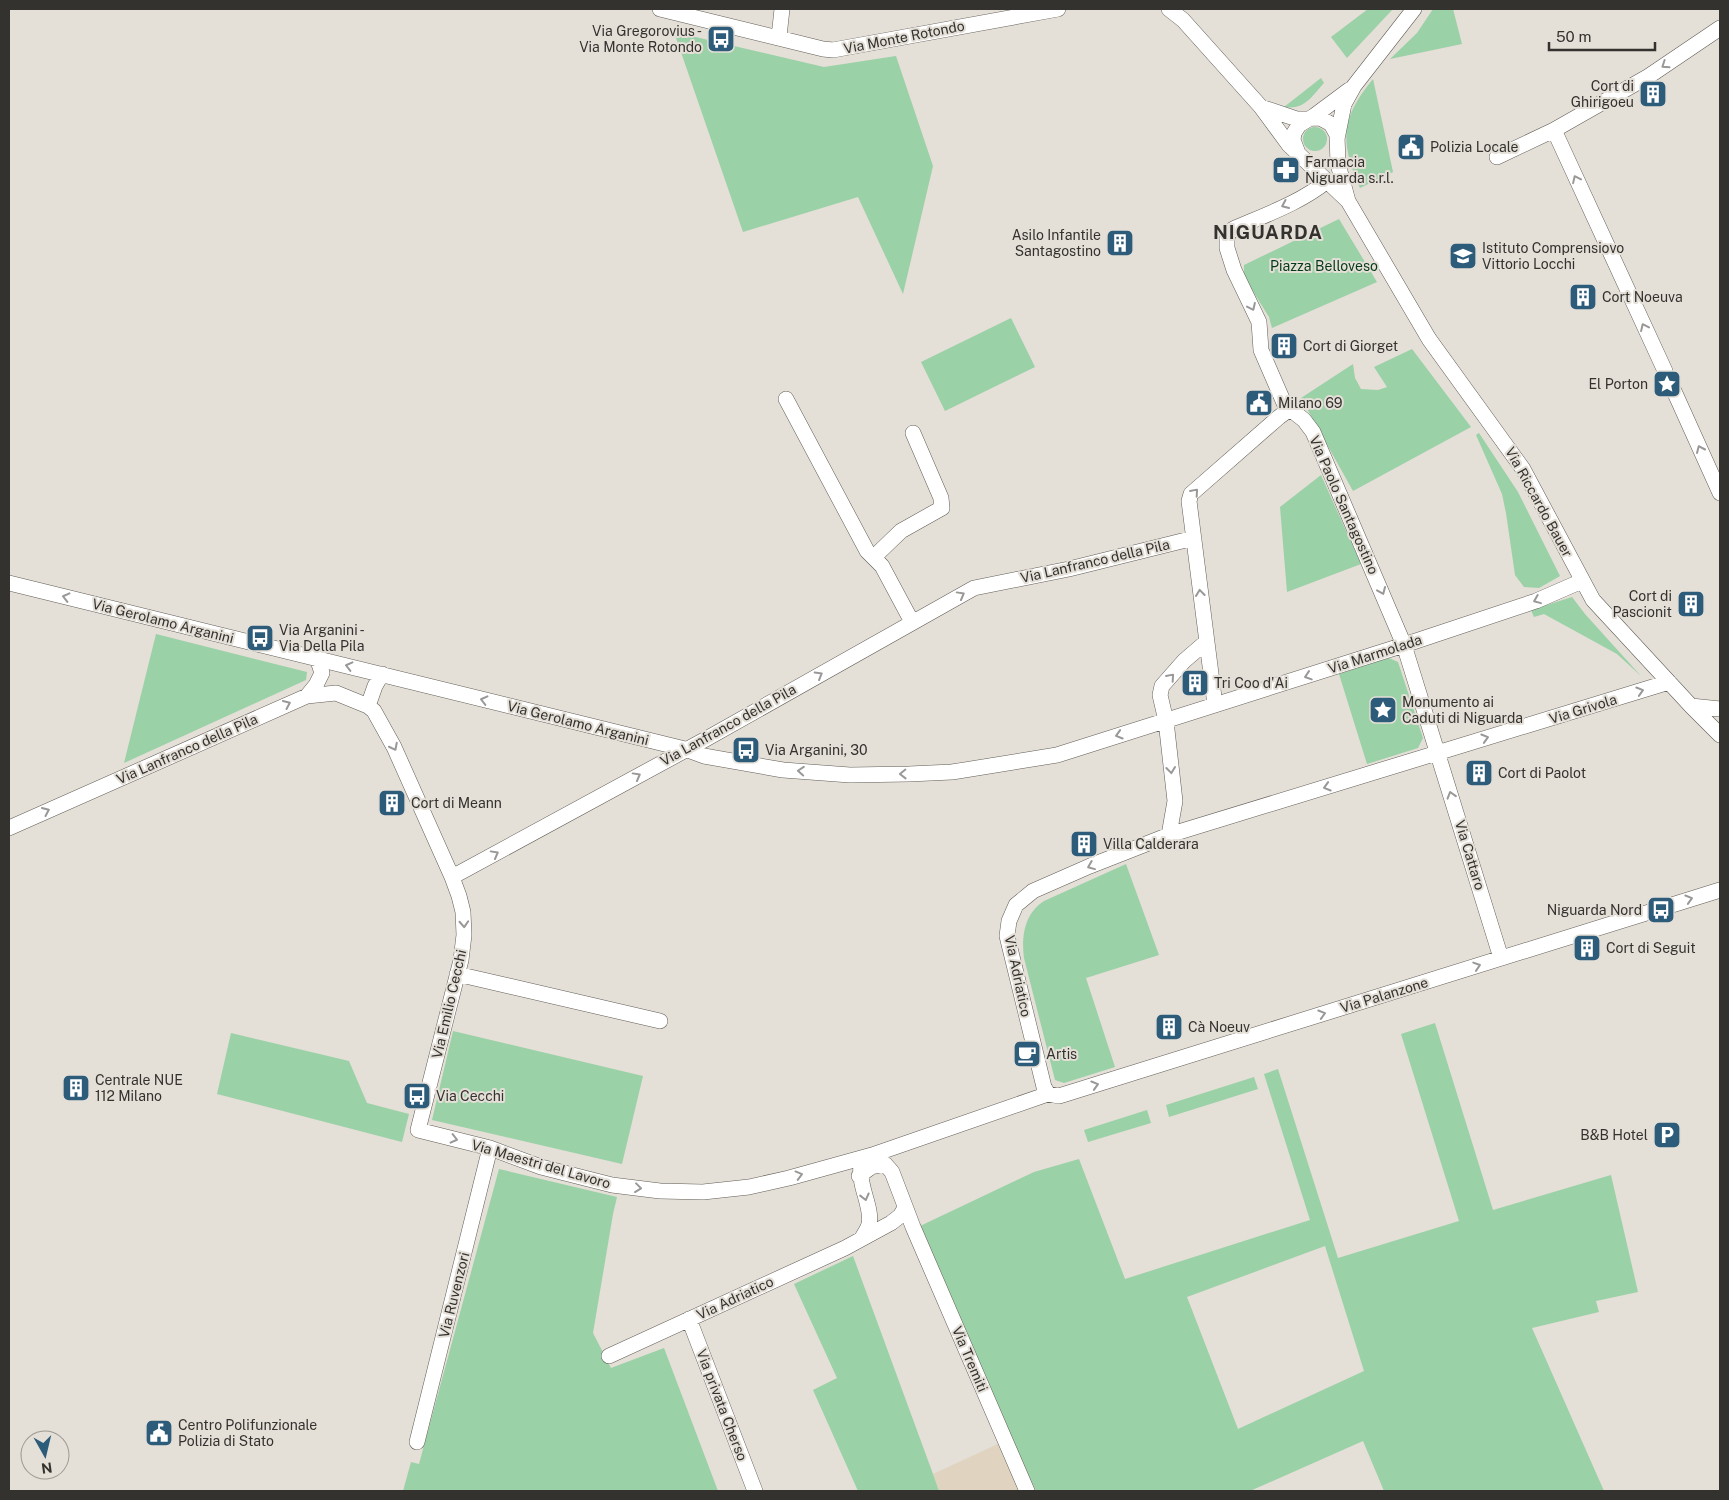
<svg xmlns="http://www.w3.org/2000/svg" width="1729" height="1500" viewBox="0 0 1729 1500" font-family="'Public Sans',sans-serif">
	<style>
		.industrial { fill: #e0d4c0 }
		.green { fill: #9ad1a6; fill-rule: evenodd }
		.lines { fill: none; stroke-linecap: round; stroke-linejoin: round }
		.street-casing { stroke: #615d56; stroke-width: 16 }
		.street { stroke: #fff; stroke-width: 15 }
		.oneway { stroke: #9a9897 }
		.labels { text-anchor: middle; stroke-width: 4; stroke-linejoin: round; paint-order: stroke }
		.poi-label { font-size: 14px; fill: #34322f; stroke: #e4dfd7; text-anchor: start }
		.street-label { font-size: 14px; fill: #34322f; stroke: #e4dfd7 }
		.park-label { font-size: 14px; fill: #033a19; stroke: #e4dfd7 }
		.district-label { font-size: 19px; font-weight: bold; letter-spacing: 1px; fill: #34322f; stroke: #e4dfd7 }
	</style>
	<rect width="100%" height="100%" fill="#e4dfd7"/>
	<!-- industrial -->
	<path class="industrial" d="M1002,1442L1024,1491H939L933,1474Z"/>
	<!-- green -->
	<path class="green" d="M1368,9H1393L1347,58L1331,37Z
		M1433,9H1453L1462,44L1390,59L1417,33Z
		M674,32L824,67L896,56L933,166L903,294L858,197L743,232Z
		M1321,78L1324,83C1311,97 1305,110 1284,107Z
		M1373,79L1393,172L1360,188C1340,142 1340,119 1373,79Z
		M1303 139a12 12 0 1 1 24 0a12 12 0 1 1-24 0Z
		M1339,219L1377,282L1272,328L1269,317L1244,277V265Z
		M1011,318L1035,367L945,411L921,362Z
		M1412,349L1471,427L1353,491L1301,398L1353,364L1355,378L1361,389L1378,390L1387,387L1374,367Z
		M1479,433L1518,492L1560,576L1539,588L1524,587L1515,575L1506,513L1502,494L1476,435Z
		M1321,475L1361,564L1287,592L1280,507Z
		M1572,597L1585,614L1641,676L1617,654L1544,614L1534,617L1531,610Z
		M156,634L307,672L306,680L124,763Z
		M1389,658L1398,662L1423,738L1418,748L1367,764L1339,674Z
		M1126,864L1159,955L1086,978L1115,1067L1064,1083L1055,1080L1024,958C1021,936 1025,913 1044,901Z
		M1435,1023L1493,1210L1611,1175L1638,1292L1596,1301L1599,1312L1532,1328L1604,1491H1384L1363,1441L1250,1491H1036L1011,1438L918,1227L1034,1172L1079,1159L1125,1279L1310,1220L1264,1074L1278,1069L1338,1258L1459,1221L1401,1034ZM1325,1246L1364,1371L1238,1429L1187,1297Z
		M453,1031L643,1076L622,1164L432,1120Z
		M231,1033L349,1061L367,1103L409,1114L402,1142L217,1094Z
		M1254,1077L1258,1089L1169,1117L1166,1105Z
		M1147,1110L1151,1123L1088,1142L1084,1130Z
		M499,1169L617,1197L613,1214L593,1333L611,1368L664,1348L718,1491H403L411,1462L419,1464Z
		M853,1256L933,1474L939,1491H858L813,1390L837,1378L794,1284Z"/>
	<g class="lines">
		<defs>
			<path id="street" d="M660,9L823,49L833,50L1058,9
				M1169,9L1183,20L1261,107L1289,145L1348,201L1429,339L1523,469L1593,600L1691,706L1720,735
				M779,37L782,9
				M1261,107L1297,119L1320,118L1331,124L1337,135L1338,164L1348,201
				M1554,130L1665,371
				M1337,139L1344,104L1354,86L1414,9
				M1298,153L1293,140L1294,133L1299,125L1314,116L1349,90
				M1497,157L1554,130L1649,76L1720,28
				M1327,181C1300,203 1265,215 1233,229L1229,233L1227,238V248L1234,270L1259,322L1261,350L1284,403L1290,409L1304,420L1313,432L1404,645L1501,958
				M1674,391L1720,493
				M786,399L867,551L882,566L912,622
				M874,557L901,531L942,508L941,498L913,433
				M9,583L685,749L704,756L783,770L850,775L909,774L952,772L1057,755L1404,645L1536,601L1582,581
				M307,696L316,685L322,673L317,658
				M1215,705L1189,501L1191,494L1279,417L1290,409
				M368,706L375,686L382,674
				M1691,706L1720,709
				M9,828L307,696L336,693L368,706L374,711L394,747L452,877L459,896L463,912L464,935L461,960L418,1130L490,1148L541,1167L612,1185L660,1191L703,1192L749,1187L789,1178L872,1155L1048,1094L1059,1096L1720,890
				M1169,835L1175,801L1166,721L1160,695L1162,686L1184,661L1206,642
				M452,877L706,739L974,588L1069,569L1194,538
				M457,974L660,1021
				M1048,1094L1044,1087L1007,936L1009,921L1016,905L1033,891L1090,866L1169,835L1669,682
				M861,1166C858,1186 873,1208 869,1224C868,1229 864,1234 862,1238
				M859,1176L871,1167L885,1164L892,1172L913,1227L1027,1491
				M689,1319L755,1491
				M609,1356L845,1248L891,1223L900,1216L905,1208
				M417,1442L490,1148"/>
		</defs>
		<!-- street casing -->
		<use href="#street" class="street-casing"/>
		<!-- street -->
		<use href="#street" class="street"/>
	</g>
	<!-- one-way arrows -->
	<defs><path id="oneway-chevron" d="M-2-3.5L2.5 0L-2 3.5" fill="none" stroke-width="1.6" stroke-linecap="round" stroke-linejoin="round" transform="scale(1.25)"/></defs>
	<g class="oneway">
		<use href="#oneway-chevron" transform="translate(1665 65) rotate(146)"/>
		<use href="#oneway-chevron" transform="translate(1576 179) rotate(-115)"/>
		<use href="#oneway-chevron" transform="translate(1285 205) rotate(156)"/>
		<use href="#oneway-chevron" transform="translate(1252 307) rotate(65)"/>
		<use href="#oneway-chevron" transform="translate(1644 327) rotate(-115)"/>
		<use href="#oneway-chevron" transform="translate(1700 449) rotate(-114)"/>
		<use href="#oneway-chevron" transform="translate(1195 492) rotate(-49)"/>
		<use href="#oneway-chevron" transform="translate(1382 591) rotate(67)"/>
		<use href="#oneway-chevron" transform="translate(1200 593) rotate(-97)"/>
		<use href="#oneway-chevron" transform="translate(961 595) rotate(-29)"/>
		<use href="#oneway-chevron" transform="translate(66 597) rotate(-166)"/>
		<use href="#oneway-chevron" transform="translate(1537 600) rotate(158)"/>
		<use href="#oneway-chevron" transform="translate(349 666) rotate(-166)"/>
		<use href="#oneway-chevron" transform="translate(819 675) rotate(-30)"/>
		<use href="#oneway-chevron" transform="translate(1308 676) rotate(162)"/>
		<use href="#oneway-chevron" transform="translate(1171 677) rotate(-49)"/>
		<use href="#oneway-chevron" transform="translate(1640 691) rotate(-17)"/>
		<use href="#oneway-chevron" transform="translate(484 700) rotate(-166)"/>
		<use href="#oneway-chevron" transform="translate(287 704) rotate(-24)"/>
		<use href="#oneway-chevron" transform="translate(1119 735) rotate(163)"/>
		<use href="#oneway-chevron" transform="translate(1485 738) rotate(-17)"/>
		<use href="#oneway-chevron" transform="translate(394 747) rotate(63)"/>
		<use href="#oneway-chevron" transform="translate(1171 770) rotate(83)"/>
		<use href="#oneway-chevron" transform="translate(801 771) rotate(-176)"/>
		<use href="#oneway-chevron" transform="translate(903 774) rotate(179)"/>
		<use href="#oneway-chevron" transform="translate(637 776) rotate(-29)"/>
		<use href="#oneway-chevron" transform="translate(1327 787) rotate(163)"/>
		<use href="#oneway-chevron" transform="translate(1451 795) rotate(-107)"/>
		<use href="#oneway-chevron" transform="translate(46 811) rotate(-24)"/>
		<use href="#oneway-chevron" transform="translate(495 854) rotate(-29)"/>
		<use href="#oneway-chevron" transform="translate(1091 866) rotate(158)"/>
		<use href="#oneway-chevron" transform="translate(1689 899) rotate(-17)"/>
		<use href="#oneway-chevron" transform="translate(464 924) rotate(87)"/>
		<use href="#oneway-chevron" transform="translate(1477 966) rotate(-18)"/>
		<use href="#oneway-chevron" transform="translate(1322 1014) rotate(-17)"/>
		<use href="#oneway-chevron" transform="translate(1095 1085) rotate(-17)"/>
		<use href="#oneway-chevron" transform="translate(454 1139) rotate(14)"/>
		<use href="#oneway-chevron" transform="translate(799 1175) rotate(-15)"/>
		<use href="#oneway-chevron" transform="translate(638 1188) rotate(7)"/>
		<use href="#oneway-chevron" transform="translate(865 1197) rotate(76)"/>
	</g>
	<!-- icons -->
	<defs>
		<symbol id="bus-square" viewBox="-11 -11 22 22"><rect x="-9" y="-9" width="18" height="18" rx="4" fill="#2d5b7a" stroke="#e4dfd7"/><path d="M-5-6H5V4H4V6H2V4H-2V6H-4V4H-5ZM-3.5-4V0h7V-4ZM-3.5 1.2v1.5H-2V1.2ZM2 1.2v1.5H3.5V1.2Z" fill="#fff"/></symbol>
		<symbol id="building-square" viewBox="-11 -11 22 22"><rect x="-9" y="-9" width="18" height="18" rx="4" fill="#2d5b7a" stroke="#e4dfd7"/><path d="M-4-6H4V6H1V3H-1V6H-4ZM-2.5-4.3h1.7v1.8h-1.7ZM.8-4.3h1.7v1.8H.8ZM-2.5-1h1.7V.8h-1.7ZM.8-1h1.7V.8H.8Z" fill="#fff"/></symbol>
		<symbol id="civic-square" viewBox="-11 -11 22 22"><rect x="-9" y="-9" width="18" height="18" rx="4" fill="#2d5b7a" stroke="#e4dfd7"/><path d="M-.6-6.5H3V-4.5H.6V-3L4-1V1h2V6H-6V1h2V-1L-.6-3ZM-1.2 2.5V6h2.4V2.5Z" fill="#fff"/></symbol>
		<symbol id="pharmacy-square" viewBox="-11 -11 22 22"><rect x="-9" y="-9" width="18" height="18" rx="4" fill="#2d5b7a" stroke="#e4dfd7"/><path d="M-2-6h4v4h4v4h-4v4h-4v-4h-4v-4h4Z" fill="#fff"/></symbol>
		<symbol id="school-square" viewBox="-11 -11 22 22"><rect x="-9" y="-9" width="18" height="18" rx="4" fill="#2d5b7a" stroke="#e4dfd7"/><path d="M0-5L7-2L0 1L-7-2ZM-4 1L0 2.5L4 1V4Q0 6-4 4Z" fill="#fff"/></symbol>
		<symbol id="sight-square" viewBox="-11 -11 22 22"><rect x="-9" y="-9" width="18" height="18" rx="4" fill="#2d5b7a" stroke="#e4dfd7"/><path d="M0-6L1.8-2.2L6-1.7L2.9 1.2L3.7 5.4L0 3.3L-3.7 5.4L-2.9 1.2L-6-1.7L-1.8-2.2Z" fill="#fff"/></symbol>
		<symbol id="cafe-square" viewBox="-11 -11 22 22"><rect x="-9" y="-9" width="18" height="18" rx="4" fill="#2d5b7a" stroke="#e4dfd7"/><path d="M-5.5-4.5H6V0H3Q3 3.5 0 3.5H-2.5Q-5.5 3.5-5.5 0ZM3-3.2v2h1.7v-2ZM-6 4.5H4V6H-6Z" fill="#fff"/></symbol>
		<symbol id="parking-square" viewBox="-11 -11 22 22"><rect x="-9" y="-9" width="18" height="18" rx="4" fill="#2d5b7a" stroke="#e4dfd7"/><path d="M-3.5-5.5H1a3.5 3.5 0 0 1 0 7H-1V5.5H-3.5ZM-1-3.4V-.6H.8a1.4 1.4 0 0 0 0-2.8Z" fill="#fff"/></symbol>
	</defs>
	<g fill-rule="evenodd">
		<use href="#bus-square" x="705" y="23" width="32" height="32"/>
		<use href="#building-square" x="1637" y="78" width="32" height="32"/>
		<use href="#civic-square" x="1395" y="131" width="32" height="32"/>
		<use href="#pharmacy-square" x="1270" y="154" width="32" height="32"/>
		<use href="#building-square" x="1104" y="227" width="32" height="32"/>
		<use href="#school-square" x="1447" y="240" width="32" height="32"/>
		<use href="#building-square" x="1567" y="281" width="32" height="32"/>
		<use href="#building-square" x="1268" y="330" width="32" height="32"/>
		<use href="#sight-square" x="1651" y="368" width="32" height="32"/>
		<use href="#civic-square" x="1243" y="387" width="32" height="32"/>
		<use href="#building-square" x="1675" y="588" width="32" height="32"/>
		<use href="#bus-square" x="244" y="622" width="32" height="32"/>
		<use href="#building-square" x="1179" y="667" width="32" height="32"/>
		<use href="#sight-square" x="1367" y="694" width="32" height="32"/>
		<use href="#bus-square" x="730" y="734" width="32" height="32"/>
		<use href="#building-square" x="1463" y="757" width="32" height="32"/>
		<use href="#building-square" x="376" y="787" width="32" height="32"/>
		<use href="#building-square" x="1068" y="828" width="32" height="32"/>
		<use href="#bus-square" x="1645" y="894" width="32" height="32"/>
		<use href="#building-square" x="1571" y="932" width="32" height="32"/>
		<use href="#building-square" x="1153" y="1011" width="32" height="32"/>
		<use href="#cafe-square" x="1011" y="1038" width="32" height="32"/>
		<use href="#building-square" x="60" y="1072" width="32" height="32"/>
		<use href="#bus-square" x="401" y="1080" width="32" height="32"/>
		<use href="#parking-square" x="1651" y="1119" width="32" height="32"/>
		<use href="#civic-square" x="143" y="1417" width="32" height="32"/>
	</g>
	<g class="labels">
		<!-- poi labels -->
		<g class="poi-label">
			<text x="702" y="36" text-anchor="end">Via Gregorovius -<tspan x="702" dy="16">Via Monte Rotondo</tspan></text>
			<text x="1634" y="91" text-anchor="end">Cort di<tspan x="1634" dy="16">Ghirigoeu</tspan></text>
			<text x="1430" y="152">Polizia Locale</text>
			<text x="1305" y="167">Farmacia<tspan x="1305" dy="16">Niguarda s.r.l.</tspan></text>
			<text x="1101" y="240" text-anchor="end">Asilo Infantile<tspan x="1101" dy="16">Santagostino</tspan></text>
			<text x="1482" y="253">Istituto Comprensiovo<tspan x="1482" dy="16">Vittorio Locchi</tspan></text>
			<text x="1602" y="302">Cort Noeuva</text>
			<text x="1303" y="351">Cort di Giorget</text>
			<text x="1648" y="389" text-anchor="end">El Porton</text>
			<text x="1278" y="408">Milano 69</text>
			<text x="1672" y="601" text-anchor="end">Cort di<tspan x="1672" dy="16">Pascionit</tspan></text>
			<text x="279" y="635">Via Arganini -<tspan x="279" dy="16">Via Della Pila</tspan></text>
			<text x="1214" y="688">Tri Coo d'Ai</text>
			<text x="1402" y="707">Monumento ai<tspan x="1402" dy="16">Caduti di Niguarda</tspan></text>
			<text x="765" y="755">Via Arganini, 30</text>
			<text x="1498" y="778">Cort di Paolot</text>
			<text x="411" y="808">Cort di Meann</text>
			<text x="1103" y="849">Villa Calderara</text>
			<text x="1642" y="915" text-anchor="end">Niguarda Nord</text>
			<text x="1606" y="953">Cort di Seguit</text>
			<text x="1188" y="1032">Cà Noeuv</text>
			<text x="1046" y="1059">Artis</text>
			<text x="95" y="1085">Centrale NUE<tspan x="95" dy="16">112 Milano</tspan></text>
			<text x="436" y="1101">Via Cecchi</text>
			<text x="1648" y="1140" text-anchor="end">B&amp;B Hotel</text>
			<text x="178" y="1430">Centro Polifunzionale<tspan x="178" dy="16">Polizia di Stato</tspan></text>
		</g>
		<!-- street labels -->
		<g class="street-label">
			<text transform="translate(904 37) rotate(-11)" y="5">Via Monte Rotondo</text>
			<text transform="translate(1539 502) rotate(61)" y="5">Via Riccardo Bauer</text>
			<text transform="translate(1344 505) rotate(66)" y="5">Via Paolo Santagostino</text>
			<text transform="translate(1095 561) rotate(-13)" y="5">Via Lanfranco della Pila</text>
			<text transform="translate(163 621) rotate(14)" y="5">Via Gerolamo Arganini</text>
			<text transform="translate(1375 654) rotate(-18)" y="5">Via Marmolada</text>
			<text transform="translate(1583 709) rotate(-17)" y="5">Via Grivola</text>
			<text transform="translate(578 723) rotate(14)" y="5">Via Gerolamo Arganini</text>
			<text transform="translate(728 725) rotate(-29)" y="5">Via Lanfranco della Pila</text>
			<text transform="translate(187 749) rotate(-24)" y="5">Via Lanfranco della Pila</text>
			<text transform="translate(1470 855) rotate(73)" y="5">Via Cattaro</text>
			<text transform="translate(1018 976) rotate(78)" y="5">Via Adriatico</text>
			<text transform="translate(1384 995) rotate(-17)" y="5">Via Palanzone</text>
			<text transform="translate(449 1004) rotate(-77)" y="5">Via Emilio Cecchi</text>
			<text transform="translate(541 1164) rotate(16)" y="5">Via Maestri del Lavoro</text>
			<text transform="translate(454 1295) rotate(-76)" y="5">Via Ruvenzori</text>
			<text transform="translate(735 1298) rotate(-25)" y="5">Via Adriatico</text>
			<text transform="translate(970 1359) rotate(67)" y="5">Via Tremiti</text>
			<text transform="translate(722 1405) rotate(69)" y="5">Via privata Cherso</text>
		</g>
		<!-- park labels -->
		<g class="park-label">
			<text x="1324" y="271">Piazza Belloveso</text>
		</g>
		<!-- district labels -->
		<g class="district-label">
			<text x="1268" y="239">NIGUARDA</text>
		</g>
	</g>
	<!-- border -->
	<rect width="1729" height="1500" fill="none" stroke="#34322f" stroke-width="20"/>
	<!-- north arrow -->
	<g transform="translate(45 1455) rotate(172)"><circle r="24" fill="#e4dfd7" stroke="#9e9a94"/>
	<path d="M0-4L9 19L0 12L-9 19Z" fill="#2d5b7a"/>
	<text y="-8" font-size="14" font-weight="bold" text-anchor="middle" fill="#34322f">N</text>
	</g>
	<!-- scale -->
	<path d="M1549 42v8h106v-8" fill="none" stroke="#34322f" stroke-width="2.5"/>
	<text x="1556" y="42" font-size="15" fill="#34322f" stroke="#e4dfd7" stroke-width="4" paint-order="stroke">50 m</text>
</svg>
